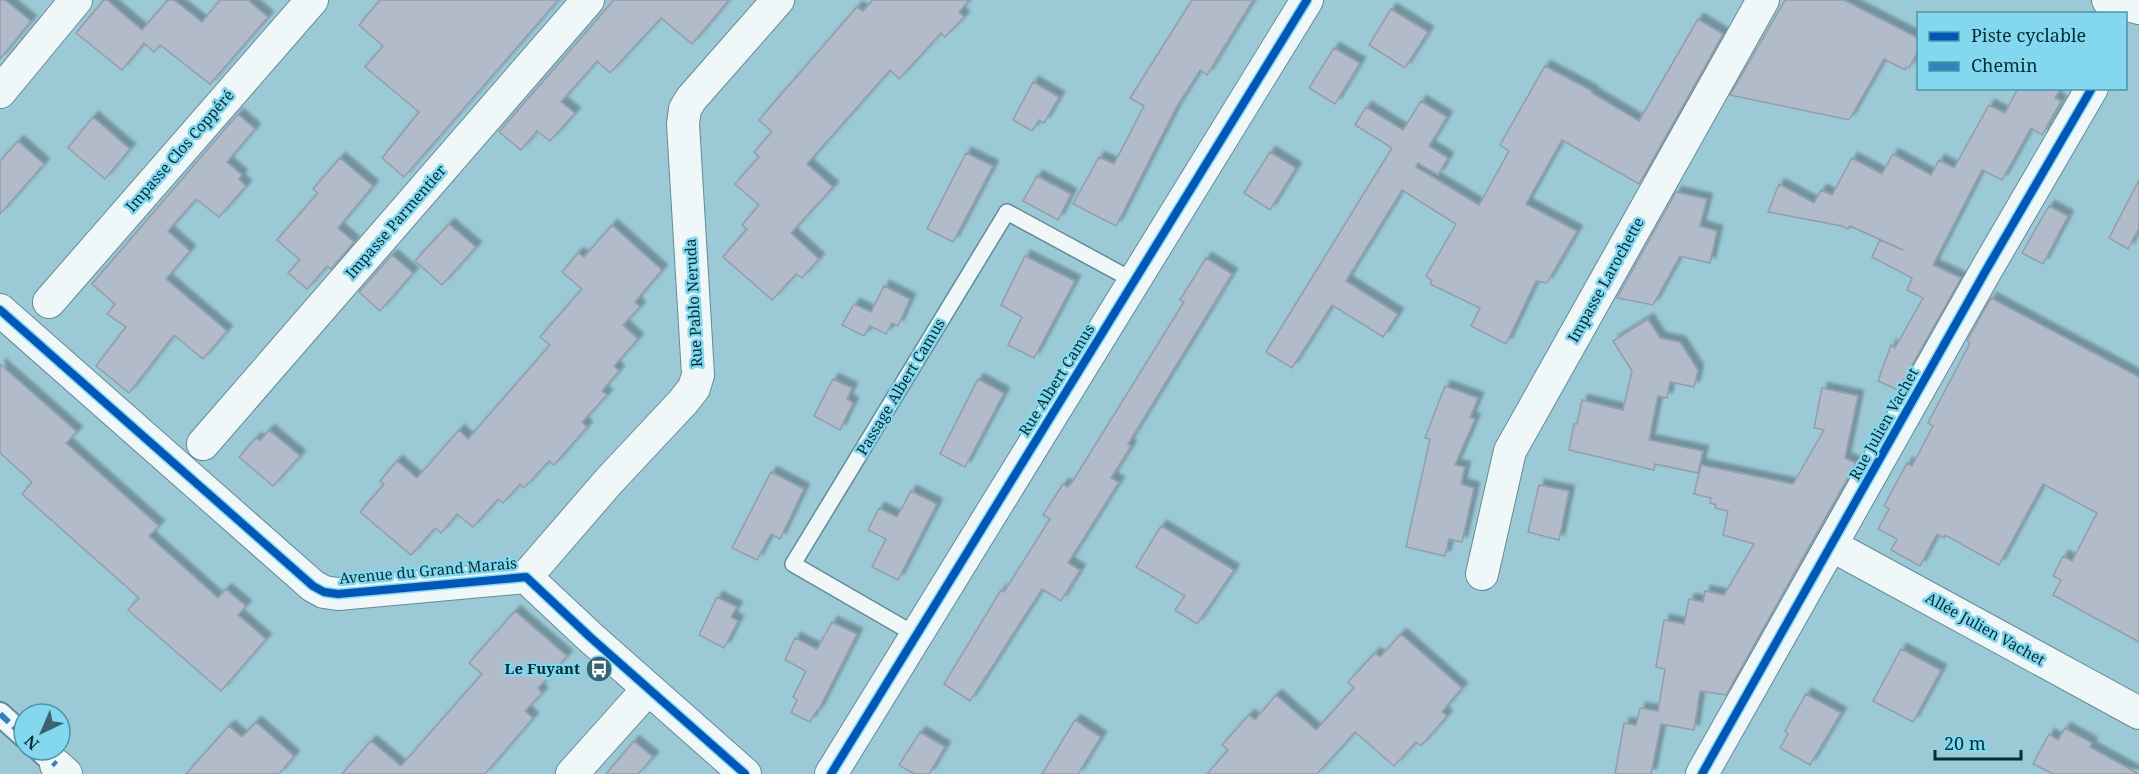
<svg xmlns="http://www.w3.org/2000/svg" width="2139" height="774" viewBox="0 0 2139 774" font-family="'Noto Serif',serif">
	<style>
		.building { fill: #b1bbc9; stroke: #939dab; stroke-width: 1.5; filter: url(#shadow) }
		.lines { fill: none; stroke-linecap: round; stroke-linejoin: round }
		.service-casing { stroke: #648b95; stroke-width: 18 }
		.pedestrian-casing { stroke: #648b95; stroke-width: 26 }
		.minor-casing { stroke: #648b95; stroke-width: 34 }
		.service { stroke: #f0f7f9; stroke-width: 15 }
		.pedestrian { stroke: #f0f7f9; stroke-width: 22 }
		.minor { stroke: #f0f7f9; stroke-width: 32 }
		.quiet { stroke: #2e84bb; stroke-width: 6; stroke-dasharray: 12 6; stroke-linecap: butt }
		.cycleway-casing { stroke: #83d7ee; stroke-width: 11 }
		.cycleway { stroke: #0057b8; stroke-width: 8 }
		.labels { text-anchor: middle; stroke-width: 5; stroke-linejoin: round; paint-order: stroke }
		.street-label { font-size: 15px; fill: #062c34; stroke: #83d7ee }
		.poi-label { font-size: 15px; font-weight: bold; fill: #062c34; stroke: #83d7ee; text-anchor: end }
	</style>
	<defs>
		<filter id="shadow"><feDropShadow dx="5.5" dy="-5.5" stdDeviation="1.5" flood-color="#0004"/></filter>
	</defs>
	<rect width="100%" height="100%" fill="#9cc9d6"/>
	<!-- building -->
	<path class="building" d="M0,0H5L31,21L0,59Z
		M104,0H107L142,30L168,0H174L202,22L220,0H248L268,17L210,84L160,45L154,52L144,43L122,70L76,33Z
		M380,0H558L404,177L382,158L419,112L365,67L383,46L359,25Z
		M614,0H729L692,44L661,18L610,73L597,61L561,102L575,113L550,141L537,131L521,150L499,132Z
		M873,0H969L959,12L964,17L945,37L941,33L899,79L890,70L807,164L833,187L791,233L819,259L802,278L796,274L772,300L723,257L747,229L742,225L759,205L735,184L759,157L754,152L772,132L759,120L857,7L863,11Z
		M1192,0H1253L1207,75L1200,70L1176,108L1116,226L1073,204L1099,157L1114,164L1144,106L1130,98Z
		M1785,0H1844L1918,38V51L1909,68L1906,67L1905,70L1884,59L1849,120L1730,95Z
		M1391,9L1428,32L1405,68L1369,45Z
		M1698,19L1723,34L1639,184L1562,140L1526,204L1577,231L1547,283L1536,281L1506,344L1471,326L1480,308L1430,284L1432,281L1426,276L1456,224L1402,190L1346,281L1398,314L1383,337L1332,305L1292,368L1266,352L1392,148L1355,125L1366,107L1403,130L1421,101L1447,117L1429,146L1448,158L1438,175L1418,163L1416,167L1479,205L1509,151L1500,145L1545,66L1592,91V93L1639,121Z
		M1334,48L1360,63L1335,104L1309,88Z
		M1033,82L1059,97L1044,123L1039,120L1032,131L1013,120Z
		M2018,88H2061L2055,98L2061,101L2042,135L2031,128L2002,180L1982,170L1933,265L1961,278L1898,390L1878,381L1891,345L1895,348L1923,298L1907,290L1912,278L1872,257L1880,240L1903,250L1850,226L1848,229L1842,226L1768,212L1779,184L1814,203L1821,190L1832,195L1852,158L1882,174L1893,154L1931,175L1939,160L1954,168L1989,105L2005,113Z
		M238,114L255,129L227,162L242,175L239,179L246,186L219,217L196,199L168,231L190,251L166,279L227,331L203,359L174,335L129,393L96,366L126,327L107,314L115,304L92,284Z
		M93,117L130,149L105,179L68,148Z
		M18,141L44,164L0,214V161Z
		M1270,152L1296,168L1270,210L1244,193Z
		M966,153L993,166L953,242L927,229Z
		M340,158L373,186L338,228L354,242L331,269L327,266L307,289L288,273L300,260L277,240L318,193L313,189Z
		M1037,176L1071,194L1058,220L1023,201Z
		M2139,180V228L2128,249L2109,238Z
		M1676,192L1707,199L1700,226L1717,231L1710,263L1680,256L1653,305L1617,298Z
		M2049,206L2068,216L2043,264L2022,253Z
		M449,224L476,247L442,285L415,261Z
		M612,225L662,270L635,302L640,307L623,325L638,339L614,366L619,371L602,391L607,395L582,422L587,427L554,465L549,461L524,488L520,484L503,503L498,499L473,527L457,514L441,533L435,528L411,555L360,512L384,484L380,481L397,461L417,478L459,430L468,439L550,345L540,337L582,289L562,272L578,253L584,257Z
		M392,255L413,273L380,311L359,292Z
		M1025,256L1075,281L1034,358L1008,345L1022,317L1001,305Z
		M1206,258L1232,274L1128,444L1131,446L1111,478L1119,482L1068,563L1080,570L1061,601L1042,589L970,701L944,684L1001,590L1004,592L1050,519L1043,515L1063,484L1068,487L1070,483L1071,484L1153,352L1184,302L1180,300Z
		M884,286L910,299L898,326L892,323L886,334L870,326L864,336L842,325L854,304L871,312Z
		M1991,298L2139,377V642L2053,595L2061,580L2053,576L2063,556L2072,561L2097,513L2043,484L1999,565L1945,535L1944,538L1937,534L1920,566L1891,550L1897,539L1878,529L1889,509L1884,506L1907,463L1912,466L1933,426L1928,423L1970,343L1967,341Z
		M1648,319L1660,338L1680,342L1698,370L1694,387L1670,382L1667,398L1658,396L1649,440L1703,451L1698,473L1655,464L1654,470L1569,450L1574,424H1577L1582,400L1623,410L1632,371L1613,341Z
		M0,364L77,432L66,443L159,526L149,536L218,598L226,589L246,606L238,615L266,639L221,691L128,610L139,598L22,494L32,482L0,453Z
		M833,379L852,388L847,399L853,403L840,430L814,416Z
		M978,379L1004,393L965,467L940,454Z
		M1445,386L1478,398L1470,418L1475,419L1455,465L1465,467L1461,484L1474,488L1462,542L1449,539L1445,556L1406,547L1430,439L1425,438Z
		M1822,388L1858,396L1845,458L1856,463L1726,695L1700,691L1694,730L1661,724L1651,774H1615L1624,723L1636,725L1640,708L1658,711L1665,669L1656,667L1664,620L1684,624L1689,599L1703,602L1705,591L1724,595L1754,544L1723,535L1728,511L1715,508L1716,505L1710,503L1711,498L1694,494L1701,465L1793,484L1824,430L1814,428Z
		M269,430L300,456L273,486L239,457L256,438L260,441Z
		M771,472L804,489L780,539L771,534L757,560L732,548Z
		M1539,485L1569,491L1559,540L1528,532Z
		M911,491L937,504L898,580L872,567L886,539L868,530L879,508L897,517Z
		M1161,526L1234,570L1197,624L1175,610L1185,596L1136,567Z
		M717,597L737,607L731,617L738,621L724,648L699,635Z
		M515,611L567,656L538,688L542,693L525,711L533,718L485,774H342L371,741L401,766L482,674L469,663Z
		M832,622L857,634L818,711L817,710L810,722L791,713L797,700L793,697L806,671L785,660L795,638L817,649Z
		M1401,634L1462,688L1442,712L1447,716L1421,746L1416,742L1394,766L1355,732L1317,774H1207L1228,750L1222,745L1249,715L1255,720L1276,695L1316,730L1354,688L1348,682L1375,653L1380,657Z
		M1901,649L1941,670L1913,722L1873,701Z
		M1806,694L1841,713L1810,765L1780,748L1788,734L1785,731Z
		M1075,720L1101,737L1078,774H1042Z
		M256,722L294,756L279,774H186L229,726L242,737Z
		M2065,728L2092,743L2090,747L2139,774H2053L2033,764L2049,734L2058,740Z
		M920,732L945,747L929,774H914L899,765Z
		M634,741L653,757L638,774H606Z"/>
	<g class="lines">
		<defs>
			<path id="service" d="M916,635L793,564L1007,212L1134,281"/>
			<path id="pedestrian" d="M0,714L24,736
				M40,750L56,765"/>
			<path id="minor" d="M2108,0L2139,8
				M0,92L76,0
				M49,302L312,0
				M0,310L313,586L324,592L338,594L526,577L590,637L745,774
				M203,444L588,0
				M1831,545L2139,713
				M1482,574L1510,451L1763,0
				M526,577L609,481L683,402L694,388L698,375L683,124L685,109L691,99L778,0
				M56,765L66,774
				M572,774L648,689
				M831,774L1307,0
				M1702,774L1985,272L2092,88"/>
		</defs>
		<!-- service casing -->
		<use href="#service" class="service-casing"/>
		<!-- pedestrian casing -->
		<use href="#pedestrian" class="pedestrian-casing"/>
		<!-- minor casing -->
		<use href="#minor" class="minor-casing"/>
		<!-- service -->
		<use href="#service" class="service"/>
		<!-- pedestrian -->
		<use href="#pedestrian" class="pedestrian"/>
		<!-- minor -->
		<use href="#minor" class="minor"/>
		<!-- quiet -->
		<path class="quiet" d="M0,714L24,736
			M40,750L56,765"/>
		<defs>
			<path id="cycleway" d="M0,310L313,586L324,592L338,594L526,577L590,637L745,774
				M831,774L1307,0
				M1702,774L1985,272L2092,88"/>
		</defs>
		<!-- cycleway casing -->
		<use href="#cycleway" class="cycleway-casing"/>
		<!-- cycleway -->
		<use href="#cycleway" class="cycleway"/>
	</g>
	<!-- icons -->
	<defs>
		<symbol id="bus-disc" viewBox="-11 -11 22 22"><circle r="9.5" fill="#3a636d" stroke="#83d7ee"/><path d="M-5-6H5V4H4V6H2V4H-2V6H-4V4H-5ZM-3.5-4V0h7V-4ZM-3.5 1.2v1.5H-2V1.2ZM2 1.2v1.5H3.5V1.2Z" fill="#fff"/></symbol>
	</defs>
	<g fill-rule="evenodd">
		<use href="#bus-disc" x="584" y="654" width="30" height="30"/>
	</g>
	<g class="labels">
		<!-- street labels -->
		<g class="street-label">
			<text transform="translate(180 151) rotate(-49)" y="5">Impasse Clos Coppéré</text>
			<text transform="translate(396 222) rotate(-49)" y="5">Impasse Parmentier</text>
			<text transform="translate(1606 280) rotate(-61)" y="5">Impasse Larochette</text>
			<text transform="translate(694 303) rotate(-93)" y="5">Rue Pablo Neruda</text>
			<text transform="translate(1057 380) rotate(-58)" y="5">Rue Albert Camus</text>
			<text transform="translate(901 387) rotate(-59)" y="5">Passage Albert Camus</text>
			<text transform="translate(1884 424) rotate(-61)" y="5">Rue Julien Vachet</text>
			<text transform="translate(428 571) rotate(-5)" y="5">Avenue du Grand Marais</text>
			<text transform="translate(1985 629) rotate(29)" y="5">Allée Julien Vachet</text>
		</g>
		<!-- poi labels -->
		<g class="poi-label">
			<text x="580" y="674">Le Fuyant</text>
		</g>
	</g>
	<!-- legend -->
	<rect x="1917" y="12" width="210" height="78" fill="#83d7ee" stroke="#5193a4" stroke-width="1.5"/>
	<rect x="1929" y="32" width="30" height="9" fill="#0057b8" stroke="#5193a4" stroke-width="1.5"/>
	<text x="1971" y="42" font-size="18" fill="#062c34">Piste cyclable</text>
	<rect x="1929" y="62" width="30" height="9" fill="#2e84bb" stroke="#5193a4" stroke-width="1.5"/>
	<text x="1971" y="72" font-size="18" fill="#062c34">Chemin</text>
	<!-- north arrow -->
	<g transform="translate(42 732) rotate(224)"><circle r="28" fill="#83d7ee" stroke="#5193a4" stroke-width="1.5"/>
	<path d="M0-4.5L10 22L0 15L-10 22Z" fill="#3a636d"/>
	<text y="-9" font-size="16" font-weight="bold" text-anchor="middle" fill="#062c34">N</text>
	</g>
	<!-- scale -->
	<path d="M1935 750v9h86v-9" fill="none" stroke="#062c34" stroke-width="3"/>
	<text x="1944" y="750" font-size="18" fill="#062c34" stroke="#83d7ee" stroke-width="4.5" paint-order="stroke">20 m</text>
</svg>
